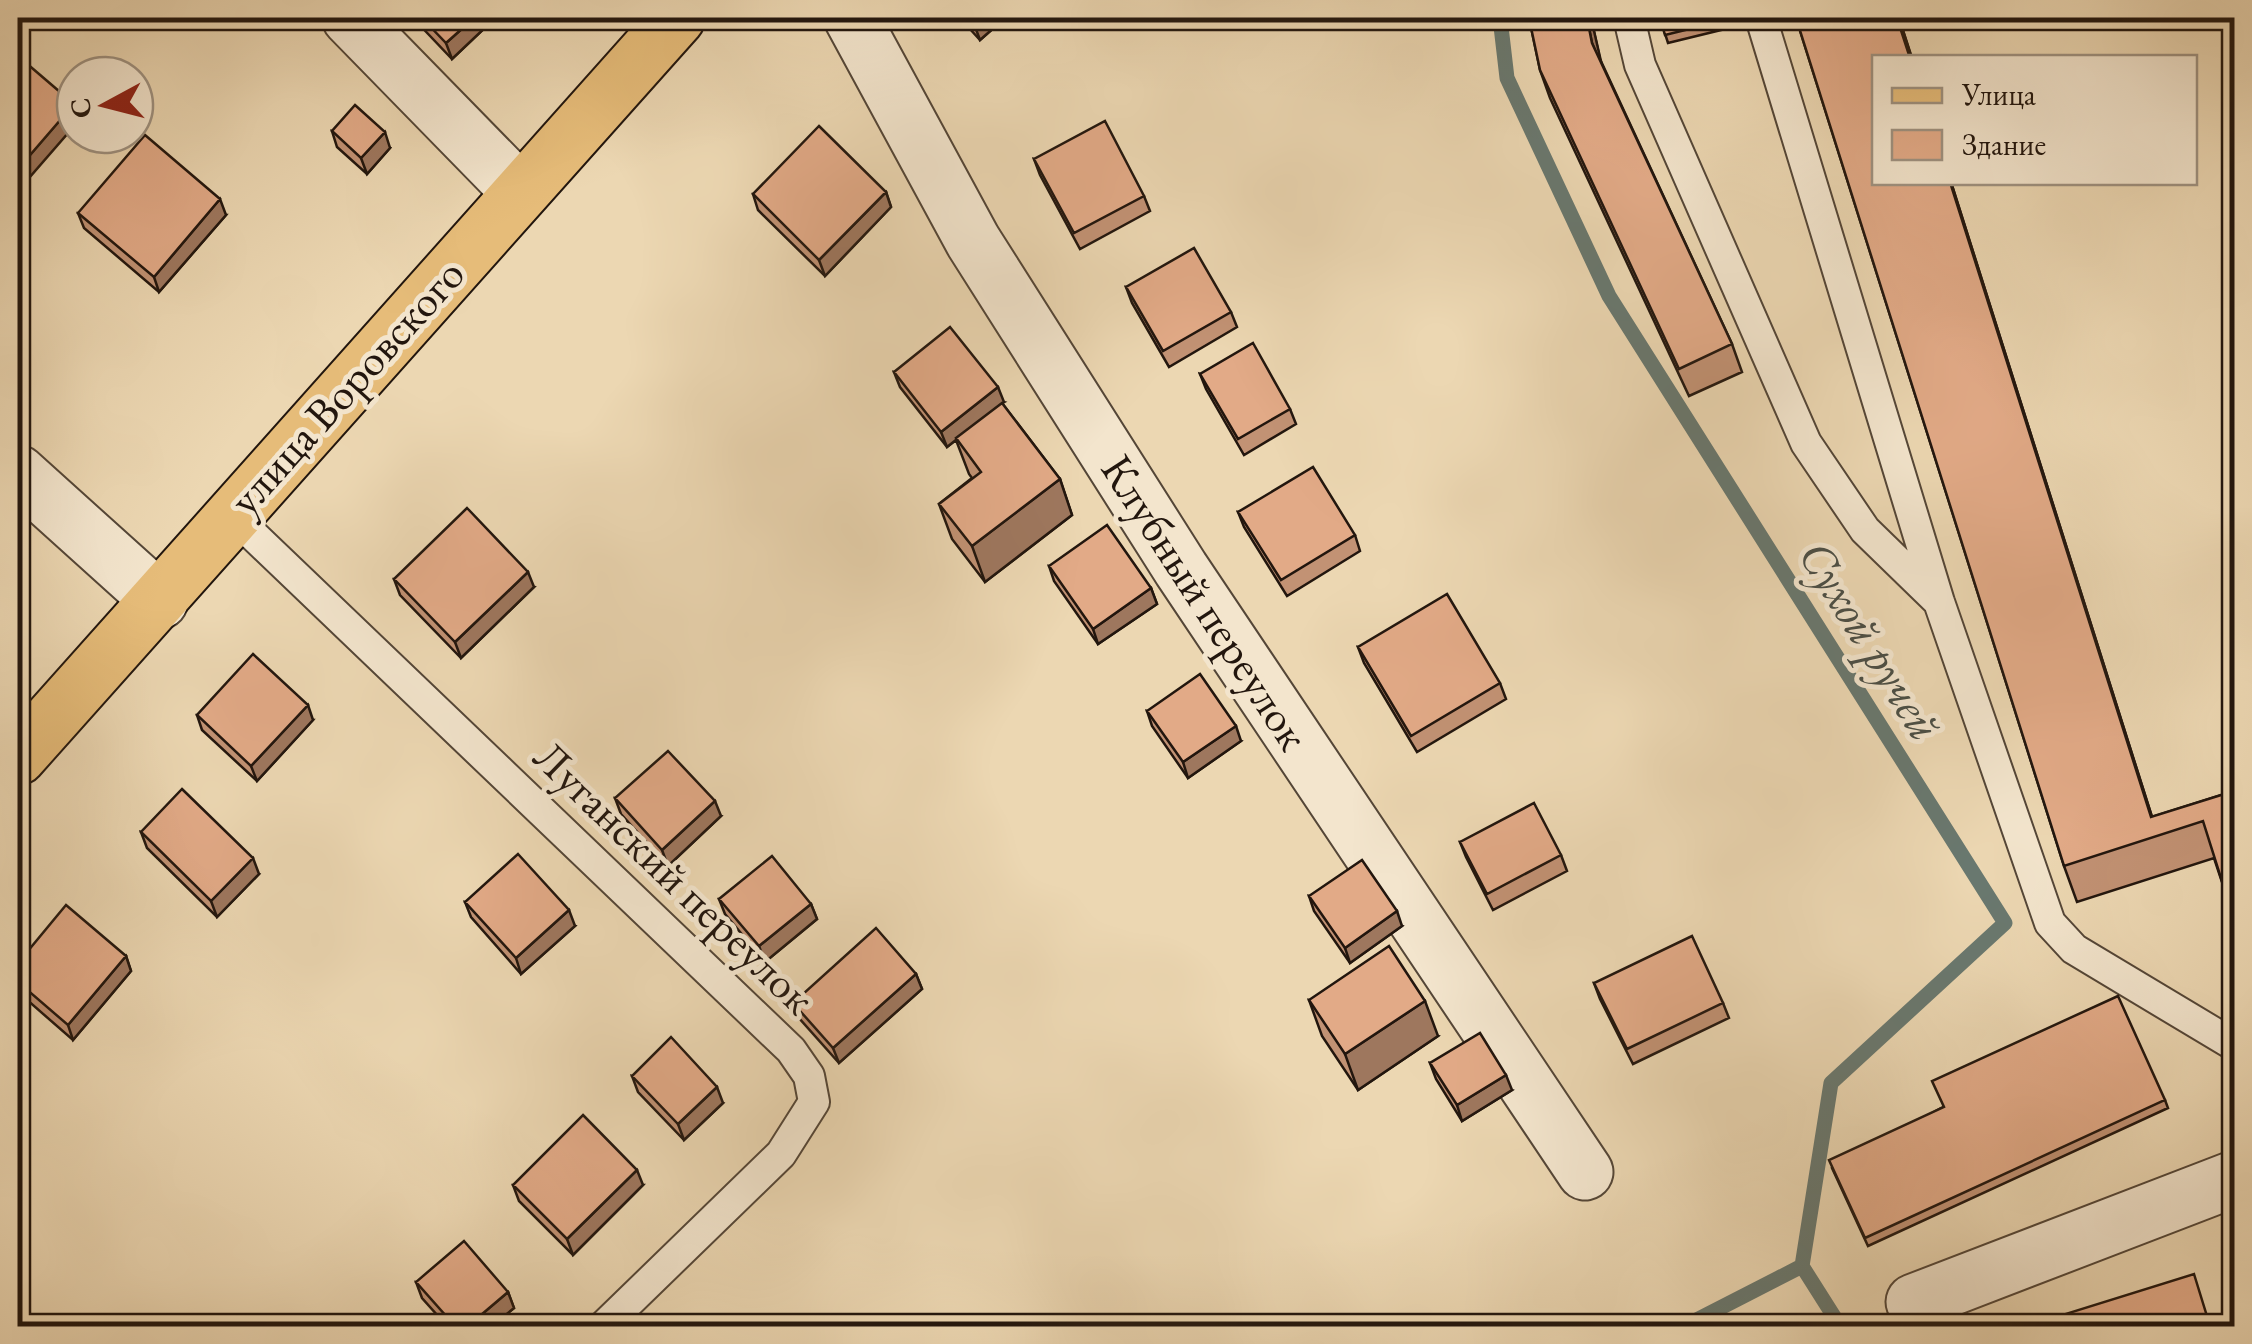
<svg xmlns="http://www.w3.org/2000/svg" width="2252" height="1344" viewBox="0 0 2252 1344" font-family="'EB Garamond',serif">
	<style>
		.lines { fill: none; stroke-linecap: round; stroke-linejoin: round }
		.stream { stroke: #69786f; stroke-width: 15 }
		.lane-casing { stroke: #544637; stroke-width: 34 }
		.street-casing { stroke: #544637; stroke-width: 59 }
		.primary-casing { stroke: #22160e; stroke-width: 59 }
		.lane { stroke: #f3e5cd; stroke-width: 30 }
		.street { stroke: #f3e5cd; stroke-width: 55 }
		.primary { stroke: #e6bc79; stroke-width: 55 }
		.wall { fill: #c29274; stroke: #22160e; stroke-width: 2.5 }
		.shaded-wall { fill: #9e775e; stroke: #22160e; stroke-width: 2.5 }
		.building { fill: #e2aa87; stroke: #22160e; stroke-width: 2.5 }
		.labels { text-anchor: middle; stroke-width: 10; stroke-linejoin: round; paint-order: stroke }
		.street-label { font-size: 45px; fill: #22160e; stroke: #f3e5cd }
		.water-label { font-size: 48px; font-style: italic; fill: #4c4f46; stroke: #f3e5cd }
	</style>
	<rect width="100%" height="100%" fill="#ecd7b2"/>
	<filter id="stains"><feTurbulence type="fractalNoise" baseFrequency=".002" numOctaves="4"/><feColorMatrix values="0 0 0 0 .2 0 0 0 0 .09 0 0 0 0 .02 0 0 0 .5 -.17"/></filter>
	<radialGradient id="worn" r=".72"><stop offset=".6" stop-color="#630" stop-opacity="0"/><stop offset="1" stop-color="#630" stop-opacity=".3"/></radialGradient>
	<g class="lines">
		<!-- stream -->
		<path class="stream" d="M1500,18L1507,78L1609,296L2005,923L1831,1083L1802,1266
			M1685,1326L1802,1266L1840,1326"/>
		<defs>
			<path id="lane" d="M1629,18L1640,65L1806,443L1865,530L1937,600
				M1761,18L1939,602L2050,923L2074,949L2234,1045
				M231,514L791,1050L809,1076L814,1102L781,1154L604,1326"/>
			<path id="street" d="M350,18L520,192
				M852,18L973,241L1181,569L1585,1172
				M18,473L160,601
				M1914,1302L2234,1179"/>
			<path id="primary" d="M18,757L677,18"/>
		</defs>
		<!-- lane casing -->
		<use href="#lane" class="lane-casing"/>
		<!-- street casing -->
		<use href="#street" class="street-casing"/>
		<!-- primary casing -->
		<use href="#primary" class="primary-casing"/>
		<!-- lane -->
		<use href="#lane" class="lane"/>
		<!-- street -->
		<use href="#street" class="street"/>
		<!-- primary -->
		<use href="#primary" class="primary"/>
	</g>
	<!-- wall -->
	<path class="wall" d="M413,18H488L490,23L452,59Z
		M960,18H1005L980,40Z
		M1529,18H1591L1600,59L1732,344L1742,372L1689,396L1550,98L1540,70Z
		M1660,18H1718L1721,30L1668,43Z
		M1796,18H1899L2152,817L2234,791V918L2214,858L2077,902L2064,866Z
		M332,131L390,148L367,174L337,147Z
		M1034,159L1144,196L1150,211L1080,249L1040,175Z
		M886,192L891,207L825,276L758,210L753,194Z
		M78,213L226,215L159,292L84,228Z
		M1126,287L1231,312L1237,327L1169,367L1132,303Z
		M894,372L1004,402L1002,403L1060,479L1072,515L985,582L952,539L939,504L972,478L969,474L956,440L947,447L900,387Z
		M1200,374L1290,409L1296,424L1244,455L1206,389Z
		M1238,512L1355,535L1360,551L1287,596L1244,527Z
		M1049,566L1151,588L1157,604L1098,644L1054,581Z
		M394,579L534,587L461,658L400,595Z
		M1358,647L1500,683L1506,699L1417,752L1364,663Z
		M1147,711L1241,741L1188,778L1152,726Z
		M197,715L313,720L257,781L202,730Z
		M615,798L721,816L668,866L621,814Z
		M141,832L259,874L217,917L147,848Z
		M1460,842L1561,855L1567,871L1493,910L1466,857Z
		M1309,896L1402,926L1350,963L1314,911Z
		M719,899L811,904L817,919L765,962L725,914Z
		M465,902L575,926L521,974L471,917Z
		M126,956L131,971L73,1040L18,992V963Z
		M916,974L922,989L839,1063L799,1018L793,1003Z
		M1594,983L1723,1003L1729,1018L1633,1064L1600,999Z
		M1309,1000L1438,1036L1358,1090L1322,1036Z
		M1430,1063L1512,1090L1462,1121L1436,1079Z
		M632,1076L723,1103L684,1140L638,1092Z
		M2165,1100L2168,1108L1868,1246L1832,1168L1943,1107Z
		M513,1185H643L573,1255L519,1201Z
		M416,1282L508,1292L514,1308L492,1326H447L422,1298Z"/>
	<!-- shaded-wall -->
	<path class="shaded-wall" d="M474,18H488L490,23L452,59L446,43Z
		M982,18H1005L980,40L974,24Z
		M1587,18H1591L1603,70L1592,43Z
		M1897,18H1899L1912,58H1910Z
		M74,104L75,125L22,186L18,169Z
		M385,132L390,148L367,174L361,158Z
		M1950,182H1951L2158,836L2151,817Z
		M886,192L891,207L825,276L819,260Z
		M220,199L226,215L159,292L154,277Z
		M998,387L1004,402L947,447L941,432Z
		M1060,479L1072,515L985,582L972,546Z
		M528,572L534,587L461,658L455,642Z
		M1151,588L1157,604L1098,644L1093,629Z
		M308,705L313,720L257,781L251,766Z
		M1236,726L1241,741L1188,778L1183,762Z
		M715,801L721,816L668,866L662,850Z
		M253,858L259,874L217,917L211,901Z
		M811,904L817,919L765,962L759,946Z
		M569,910L575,926L521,974L516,958Z
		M1397,911L1402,926L1350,963L1345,948Z
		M126,956L131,971L73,1040L68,1025Z
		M916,974L922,989L839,1063L833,1048Z
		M1425,1001L1438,1036L1358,1090L1345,1054Z
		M1506,1075L1512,1090L1462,1121L1457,1105Z
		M717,1087L723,1103L684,1140L678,1124Z
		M637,1170L643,1185L573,1255L567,1239Z
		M508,1292L514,1308L492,1326H468Z"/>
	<!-- building -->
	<path class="building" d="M422,18H474L446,43Z
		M968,18H982L974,24Z
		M1529,18H1587L1592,43L1732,344L1679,369L1540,70Z
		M1660,18H1717L1718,22L1665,35Z
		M1796,18H1897L1910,58H1874V182H1950L2151,817L2234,791V892L2226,894L2203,821L2064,866Z
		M2227,18H2234V41Z
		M18,56L74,104L18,169Z
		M355,105L385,132L361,158L332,131Z
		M1105,121L1144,196L1074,233L1034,159Z
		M819,126L886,192L819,260L753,194Z
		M145,135L220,199L154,277L78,213Z
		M1194,248L1231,312L1163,351L1126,287Z
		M950,327L998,387L941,432L894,372Z
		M1253,343L1290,409L1238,439L1200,374Z
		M1002,403L1060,479L972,546L939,504L981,472L956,438Z
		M1313,467L1355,535L1281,580L1238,512Z
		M467,508L528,572L455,642L394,579Z
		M1107,525L1151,588L1093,629L1049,566Z
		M1447,594L1500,683L1411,736L1358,647Z
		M253,654L308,705L251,766L197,715Z
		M1200,674L1236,726L1183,762L1147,711Z
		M668,751L715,801L662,850L615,798Z
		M182,789L253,858L211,901L141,832Z
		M1534,803L1561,855L1487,894L1460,842Z
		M518,854L569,910L516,958L465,902Z
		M772,856L811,904L759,946L719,899Z
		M1362,860L1397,911L1345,948L1309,896Z
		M66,905L126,956L68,1025L18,982V963Z
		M876,928L916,974L833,1048L793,1003Z
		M1692,936L1723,1003L1627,1049L1594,983Z
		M1389,946L1425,1001L1345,1054L1309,1000Z
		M2118,996L2165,1100L1865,1238L1829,1160L1944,1107L1932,1081Z
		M1480,1033L1506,1075L1457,1105L1430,1063Z
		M671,1037L717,1087L678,1124L632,1076Z
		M583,1115L637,1170L567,1239L513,1185Z
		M464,1241L508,1292L468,1326H455L416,1282Z
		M2194,1274L2210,1326H2027Z"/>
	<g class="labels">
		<!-- street labels -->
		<g class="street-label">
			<text transform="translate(346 386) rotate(-48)" y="16">улица Воровского</text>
			<text transform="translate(1206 602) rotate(57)" y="16">Клубный переулок</text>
			<text transform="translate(675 877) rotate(44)" y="16">Луганский переулок</text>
		</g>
		<!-- water labels -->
		<g class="water-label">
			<text transform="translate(1871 640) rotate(58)" y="17">Сухой ручей</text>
		</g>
	</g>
	<!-- margin -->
	<rect width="2252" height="1344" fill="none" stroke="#ecd7b2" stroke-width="60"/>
	<rect x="20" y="20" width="2212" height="1304" fill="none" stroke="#22160e" stroke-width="5"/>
	<rect x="30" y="30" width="2192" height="1284" fill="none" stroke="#22160e" stroke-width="2.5"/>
	<!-- legend -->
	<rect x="1872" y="55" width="325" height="130" fill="#f3e5cd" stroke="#9f9281" stroke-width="2.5"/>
	<rect x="1892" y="88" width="50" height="15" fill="#e6bc79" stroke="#9f9281" stroke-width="2.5"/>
	<text x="1962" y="105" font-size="30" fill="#22160e">Улица</text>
	<rect x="1892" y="130" width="50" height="30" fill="#e2aa87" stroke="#9f9281" stroke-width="2.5"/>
	<text x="1962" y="155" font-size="30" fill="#22160e">Здание</text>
	<!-- north arrow -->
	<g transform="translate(105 105) rotate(263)"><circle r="48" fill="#f3e5cd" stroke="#9f9281" stroke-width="2.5"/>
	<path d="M0-8L18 38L0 25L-18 38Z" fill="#8f2418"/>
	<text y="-15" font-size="28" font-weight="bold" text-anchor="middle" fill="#22160e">С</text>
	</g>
	<rect width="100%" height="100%" filter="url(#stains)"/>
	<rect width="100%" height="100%" fill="url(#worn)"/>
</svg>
